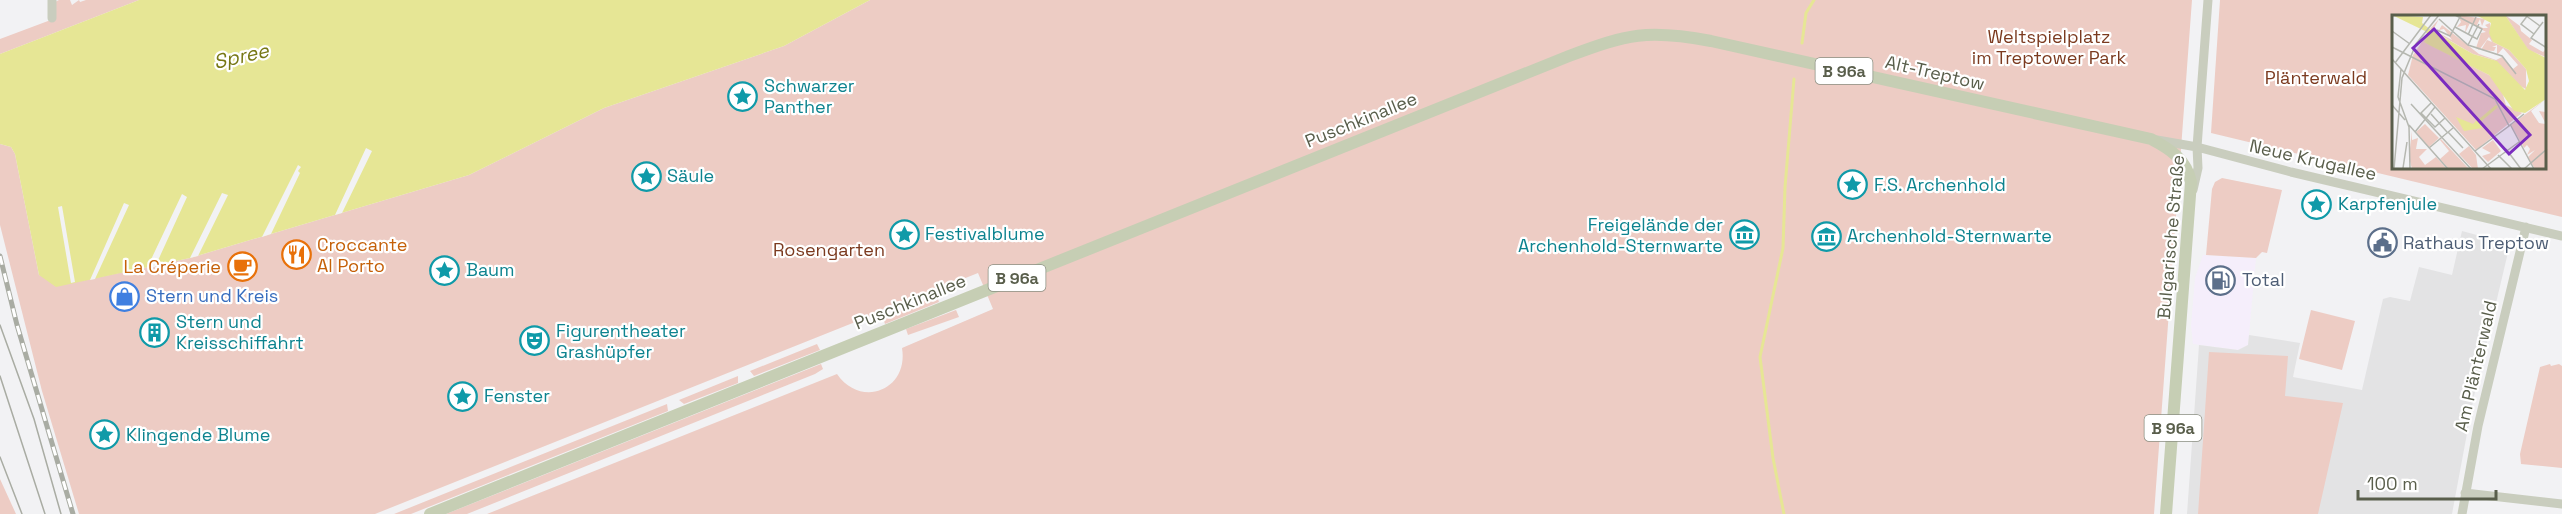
<svg xmlns="http://www.w3.org/2000/svg" width="2562" height="514" viewBox="0 0 2562 514" font-family="'Space Grotesk',sans-serif">
	<style>
		.commercial { fill: #f5eefb }
		.education { fill: #e3e3e4 }
		.green { fill: #edccc4; fill-rule: evenodd }
		.water { fill: #e6e695 }
		.pier { fill: #f2f2f4 }
		.lines { fill: none; stroke-linecap: round; stroke-linejoin: round }
		.stream { stroke: #e6e695; stroke-width: 3 }
		.minor { stroke: #c9cdbe; stroke-width: 9 }
		.major { stroke: #c6ceb4; stroke-width: 12 }
		.tram { stroke: #a9aca3; stroke-width: 1.5 }
		.rail-casing { stroke: #a9aca3; stroke-width: 5 }
		.rail { stroke: #fff; stroke-width: 3; stroke-dasharray: 9; stroke-linecap: butt }
		.labels { text-anchor: middle; stroke-width: 4.5; stroke-linejoin: round; paint-order: stroke }
		.shield { fill: #fff; stroke: #8b8e81; stroke-width: 1.5 }
		.shield-label { font-size: 16px; font-weight: bold; fill: #595e4b }
		.park-label { font-size: 18px; fill: #7b3a1f; stroke: #fff }
		.street-label { font-size: 18px; fill: #595e4b; stroke: #fff }
		.culture-label { font-size: 18px; fill: #0d838f; stroke: #fff; text-anchor: start }
		.service-label { font-size: 18px; fill: #4e5e75; stroke: #fff; text-anchor: start }
		.food-label { font-size: 18px; fill: #c56008; stroke: #fff; text-anchor: start }
		.shop-label { font-size: 18px; fill: #366cbe; stroke: #fff; text-anchor: start }
		.water-label { font-size: 20px; font-style: italic; fill: #777815; stroke: #fff }
		.inset-river { fill: none; stroke: #e6e695; stroke-width: 3 }
		.inset-road { fill: none; stroke: #b5b7b0; stroke-width: 1.5 }
		.view { fill: #7b2cbf; fill-opacity: 0.15; stroke: #7b2cbf; stroke-width: 3 }
		.inset-edge { fill: none; stroke: #595e4b; stroke-width: 3 }
	</style>
	<rect width="100%" height="100%" fill="#f2f2f4"/>
	<!-- commercial -->
	<path class="commercial" d="M2203,255L2256,258L2248,345L2238,350L2193,344L2191,326L2195,278Z"/>
	<!-- education -->
	<path class="education" d="M2462,231L2510,244L2474,396L2452,514H2187L2199,345L2238,350L2248,345L2249,335L2300,343L2293,377L2362,390L2383,299L2390,297L2410,301L2419,267L2452,275Z"/>
	<!-- green -->
	<path class="green" d="M59,0H70L72,5L79,0L80,2L86,0H139L0,54V39L56,18L55,2Z
		M870,0H2192L2154,514H487L837,374C861,409 909,390 902,348L993,309L978,273L375,514H79L42,391L0,225V144L11,147L15,154L39,275L71,283L190,258L469,175L604,108L784,46Z
		M2220,0H2562V217L2211,133ZM2394,16H2546V168H2394Z
		M2222,178L2282,190L2267,253L2262,252L2256,258L2206,255L2212,189L2215,182Z
		M937,296L939,302L885,324L883,318Z
		M956,310L959,317L908,335L906,329Z
		M2311,310L2355,321L2342,370L2299,359Z
		M817,344L820,350L754,376L750,371Z
		M2209,352L2288,356L2285,396L2343,403L2318,514H2198Z
		M821,364L823,369L815,374L467,514H446Z
		M2550,364L2551,366L2559,364L2562,366V468L2521,464L2520,454L2540,367Z
		M738,376V383L684,404L679,400Z
		M667,404L668,411L411,514H394Z
		M0,479L16,514H0Z"/>
	<!-- water -->
	<path class="water" d="M139,0H870L784,46L604,108L469,175L190,258L56,287L39,275L15,154L11,147L0,144V54Z"/>
	<!-- pier -->
	<path class="pier" d="M366,148L372,151L342,213L335,215Z
		M298,165L301,167L298,171L300,173L271,234L262,237Z
		M222,193L228,195L198,256L190,258Z
		M182,194L187,197L155,267L147,268Z
		M124,203L129,205L95,279L90,280Z
		M62,206L75,282L71,283L58,207Z"/>
	<g class="lines">
		<!-- stream -->
		<path class="stream" d="M1802,43L1806,13L1814,0
			M1784,514L1773,458L1760,357L1783,248L1785,187L1794,79"/>
		<!-- minor -->
		<path class="minor" d="M52,0V18
			M2157,140L2197,147L2291,172L2562,236
			M2193,190L2198,168L2197,147L2208,0
			M2465,493L2562,504
			M2462,514L2478,426L2526,227"/>
		<!-- major -->
		<path class="major" d="M430,514L1569,56C1627,34 1648,29 1711,41L2151,139C2170,149 2186,159 2191,182L2166,514"/>
		<!-- tram -->
		<path class="tram" d="M0,325L34,419L61,514
			M0,376L45,514
			M0,457L22,514"/>
		<defs>
			<path id="rail" d="M0,256L17,325L73,514"/>
		</defs>
		<!-- rail casing -->
		<use href="#rail" class="rail-casing"/>
		<!-- rail -->
		<use href="#rail" class="rail"/>
	</g>
	<!-- icons -->
	<defs>
		<symbol id="sight-ring" viewBox="-11 -11 22 22"><circle r="9.5" fill="#fff" stroke="#0f9aa8" stroke-width="1.5"/><path d="M0-6L1.8-2.2L6-1.7L2.9 1.2L3.7 5.4L0 3.3L-3.7 5.4L-2.9 1.2L-6-1.7L-1.8-2.2Z" fill="#0f9aa8"/></symbol>
		<symbol id="museum-ring" viewBox="-11 -11 22 22"><circle r="9.5" fill="#fff" stroke="#0f9aa8" stroke-width="1.5"/><path d="M0-6L6-3V-2H-6V-3ZM-5-1h2V3h-2ZM-1-1h2V3h-2ZM3-1h2V3H3ZM-6 4H6V6H-6Z" fill="#0f9aa8"/></symbol>
		<symbol id="civic-ring" viewBox="-11 -11 22 22"><circle r="9.5" fill="#fff" stroke="#5c6f8a" stroke-width="1.5"/><path d="M-.6-6.5H3V-4.5H.6V-3L4-1V1h2V6H-6V1h2V-1L-.6-3ZM-1.2 2.5V6h2.4V2.5Z" fill="#5c6f8a"/></symbol>
		<symbol id="restaurant-ring" viewBox="-11 -11 22 22"><circle r="9.5" fill="#fff" stroke="#e8710a" stroke-width="1.5"/><path d="M-5-6h1v4h1v-4h1v4h1v-4h1v5L-1.5 .5V6h-2V.5L-5-1ZM5-6V6H3V1.5H1.5Q1.5-4 5-6Z" fill="#e8710a"/></symbol>
		<symbol id="cafe-ring" viewBox="-11 -11 22 22"><circle r="9.5" fill="#fff" stroke="#e8710a" stroke-width="1.5"/><path d="M-5.5-4.5H6V0H3Q3 3.5 0 3.5H-2.5Q-5.5 3.5-5.5 0ZM3-3.2v2h1.7v-2ZM-6 4.5H4V6H-6Z" fill="#e8710a"/></symbol>
		<symbol id="fuel-ring" viewBox="-11 -11 22 22"><circle r="9.5" fill="#fff" stroke="#5c6f8a" stroke-width="1.5"/><path d="M-5.5-6h7V0h2V4h1.3V-2.5L3-4.5l.8-.8L6-3V5H2.5V1h-1V6h-7ZM-4.2-4.7v3.2H.2V-4.7Z" fill="#5c6f8a"/></symbol>
		<symbol id="shop-ring" viewBox="-11 -11 22 22"><circle r="9.5" fill="#fff" stroke="#3f7fe0" stroke-width="1.5"/><path d="M-5-2.5h2.3a2.7 3.5 0 0 1 5.4 0H5L5.5 6h-11ZM-1.5-2.5h3a1.5 2.3 0 0 0-3 0Z" fill="#3f7fe0"/></symbol>
		<symbol id="building-ring" viewBox="-11 -11 22 22"><circle r="9.5" fill="#fff" stroke="#0f9aa8" stroke-width="1.5"/><path d="M-4-6H4V6H1V3H-1V6H-4ZM-2.5-4.3h1.7v1.8h-1.7ZM.8-4.3h1.7v1.8H.8ZM-2.5-1h1.7V.8h-1.7ZM.8-1h1.7V.8H.8Z" fill="#0f9aa8"/></symbol>
		<symbol id="theatre-ring" viewBox="-11 -11 22 22"><circle r="9.5" fill="#fff" stroke="#0f9aa8" stroke-width="1.5"/><path d="M-5-5.5Q0-4 5-5.5V0Q5 5 0 6Q-5 5-5 0ZM-3.3-2.5H-1v1.5H-3.3ZM1-2.5H3.3v1.5H1ZM-2.8 1Q0 5.5 2.8 1Z" fill="#0f9aa8"/></symbol>
	</defs>
	<g fill-rule="evenodd">
		<use href="#sight-ring" x="726" y="80" width="33" height="33"/>
		<use href="#sight-ring" x="630" y="160" width="33" height="33"/>
		<use href="#sight-ring" x="1836" y="168" width="33" height="33"/>
		<use href="#sight-ring" x="2300" y="188" width="33" height="33"/>
		<use href="#sight-ring" x="888" y="218" width="33" height="33"/>
		<use href="#museum-ring" x="1728" y="218" width="33" height="33"/>
		<use href="#museum-ring" x="1810" y="220" width="33" height="33"/>
		<use href="#civic-ring" x="2366" y="226" width="33" height="33"/>
		<use href="#restaurant-ring" x="280" y="238" width="33" height="33"/>
		<use href="#cafe-ring" x="226" y="250" width="33" height="33"/>
		<use href="#sight-ring" x="428" y="254" width="33" height="33"/>
		<use href="#fuel-ring" x="2204" y="264" width="33" height="33"/>
		<use href="#shop-ring" x="108" y="280" width="33" height="33"/>
		<use href="#building-ring" x="138" y="316" width="33" height="33"/>
		<use href="#theatre-ring" x="518" y="324" width="33" height="33"/>
		<use href="#sight-ring" x="446" y="380" width="33" height="33"/>
		<use href="#sight-ring" x="88" y="418" width="33" height="33"/>
	</g>
	<g class="labels">
		<!-- shield labels -->
		<g class="shield">
			<rect x="1815.5" y="58" width="57" height="26" rx="4.5"/>
			<rect x="988.5" y="265" width="57" height="26" rx="4.5"/>
			<rect x="2144.5" y="415" width="57" height="26" rx="4.5"/>
		</g>
		<g class="shield-label">
			<text x="1844" y="77">B 96a</text>
			<text x="1017" y="284">B 96a</text>
			<text x="2173" y="434">B 96a</text>
		</g>
		<!-- park labels -->
		<g class="park-label">
			<text x="2049" y="43">Weltspielplatz<tspan x="2049" dy="21">im Treptower Park</tspan></text>
			<text x="2316" y="84">Plänterwald</text>
			<text x="829" y="256">Rosengarten</text>
		</g>
		<!-- street labels -->
		<g class="street-label">
			<text transform="translate(1935 73) rotate(13)" y="6">Alt-Treptow</text>
			<text transform="translate(1361 120) rotate(-22)" y="6">Puschkinallee</text>
			<text transform="translate(2313 160) rotate(13)" y="6">Neue Krugallee</text>
			<text transform="translate(2171 237) rotate(-85)" y="6">Bulgarische Straße</text>
			<text transform="translate(910 302) rotate(-22)" y="6">Puschkinallee</text>
			<text transform="translate(2476 366) rotate(-77)" y="6">Am Plänterwald</text>
		</g>
		<!-- culture labels -->
		<g class="culture-label">
			<text x="764" y="92">Schwarzer<tspan x="764" dy="21">Panther</tspan></text>
			<text x="667" y="182">Säule</text>
			<text x="1874" y="191">F.S. Archenhold</text>
			<text x="2338" y="210">Karpfenjule</text>
			<text x="1723" y="231" text-anchor="end">Freigelände der<tspan x="1723" dy="21">Archenhold-Sternwarte</tspan></text>
			<text x="925" y="240">Festivalblume</text>
			<text x="1847" y="242">Archenhold-Sternwarte</text>
			<text x="466" y="276">Baum</text>
			<text x="176" y="328">Stern und<tspan x="176" dy="21">Kreisschiffahrt</tspan></text>
			<text x="556" y="337">Figurentheater<tspan x="556" dy="21">Grashüpfer</tspan></text>
			<text x="484" y="402">Fenster</text>
			<text x="126" y="441">Klingende Blume</text>
		</g>
		<!-- service labels -->
		<g class="service-label">
			<text x="2403" y="249">Rathaus Treptow</text>
			<text x="2242" y="286">Total</text>
		</g>
		<!-- food labels -->
		<g class="food-label">
			<text x="317" y="251">Croccante<tspan x="317" dy="21">Al Porto</tspan></text>
			<text x="221" y="273" text-anchor="end">La Créperie</text>
		</g>
		<!-- shop labels -->
		<g class="shop-label">
			<text x="146" y="302">Stern und Kreis</text>
		</g>
		<!-- water labels -->
		<g class="water-label">
			<text transform="translate(241 56) rotate(-13)" y="7">Spree</text>
		</g>
	</g>
	<!-- overview -->
	<g transform="translate(2392 15)">
		<rect width="154" height="154" fill="#f2f2f4"/>
		<path d="M66,0L93,4L90,11L88,4L85,10L91,13H96L93,10L98,8L101,27L117,35L134,54V74L124,69L102,45L81,39L38,14L47,4L41,15L60,25L52,14L47,15L50,10L87,39L104,45L110,42L121,54L126,50L111,33L105,40V30L100,32H104L102,36L89,35L95,25L100,27L97,22L87,35L84,33L89,18L94,17L78,8L73,18L74,10L65,12L69,7ZM113,0L128,11L129,16L140,25L137,29L151,37L154,34V42L136,35ZM36,18L33,27L97,60L109,73L114,90L130,98L84,135L16,60L21,40ZM154,84L139,96L147,108L154,109L147,96L154,97V154H143L136,142L143,135L135,140L138,134L135,130L132,133L119,110ZM33,109L47,123L37,132L24,117ZM20,116V125L26,123L24,134H35L27,142L33,150L44,142L55,154H20L17,142ZM48,125L49,124L77,154H57L48,144L57,136ZM101,125L109,136L96,147L90,141L99,138L90,133ZM77,131L84,140L86,154H81L67,139Z" fill="#edccc4"/>
		<path d="M0,0L31,2L30,8L39,15L81,39L105,46L133,75L137,66L134,54L117,35L101,27L97,18L99,8L84,0H113L136,34L154,43V84L133,98L122,96L97,60L39,31L32,27L36,20L33,16ZM64,102L81,109L85,105L90,113L72,116Z" fill="#e6e695"/>
		<path class="inset-river" d="M86,107L105,91"/>
		<path class="inset-road" d="M133,0L148,11M136,0L129,9L142,19M47,4L76,30L110,41L124,59M151,7L139,23L155,33M63,12L85,24L90,14L63,0M45,15L58,21L69,0M0,16L18,29M76,20L84,2M76,30L87,9M0,32L103,84L117,111L83,136M0,44L99,154M3,48L39,0M9,54L6,82L17,112L18,154M39,88L29,98L43,112L53,103M19,89L79,154M0,90L13,105M39,99L55,117M118,109L142,154M17,110L56,154M117,111L132,99M23,117L43,92M56,117L71,133M37,133L61,113M114,134L129,154M106,140L120,154M11,153L15,127M2,154L10,63L24,29L47,0M90,154L127,127M132,154L155,134"/>
		<path class="view" d="M42,14L138,120L117,139L21,33Z"/>
		<rect width="154" height="154" class="inset-edge"/>
	</g>
	<!-- scale -->
	<path d="M2358 490v9h138v-9" fill="none" stroke="#595e4b" stroke-width="3"/>
	<text x="2367" y="490" font-size="18" fill="#595e4b" stroke="#ffffff" stroke-width="4.5" paint-order="stroke">100 m</text>
</svg>
